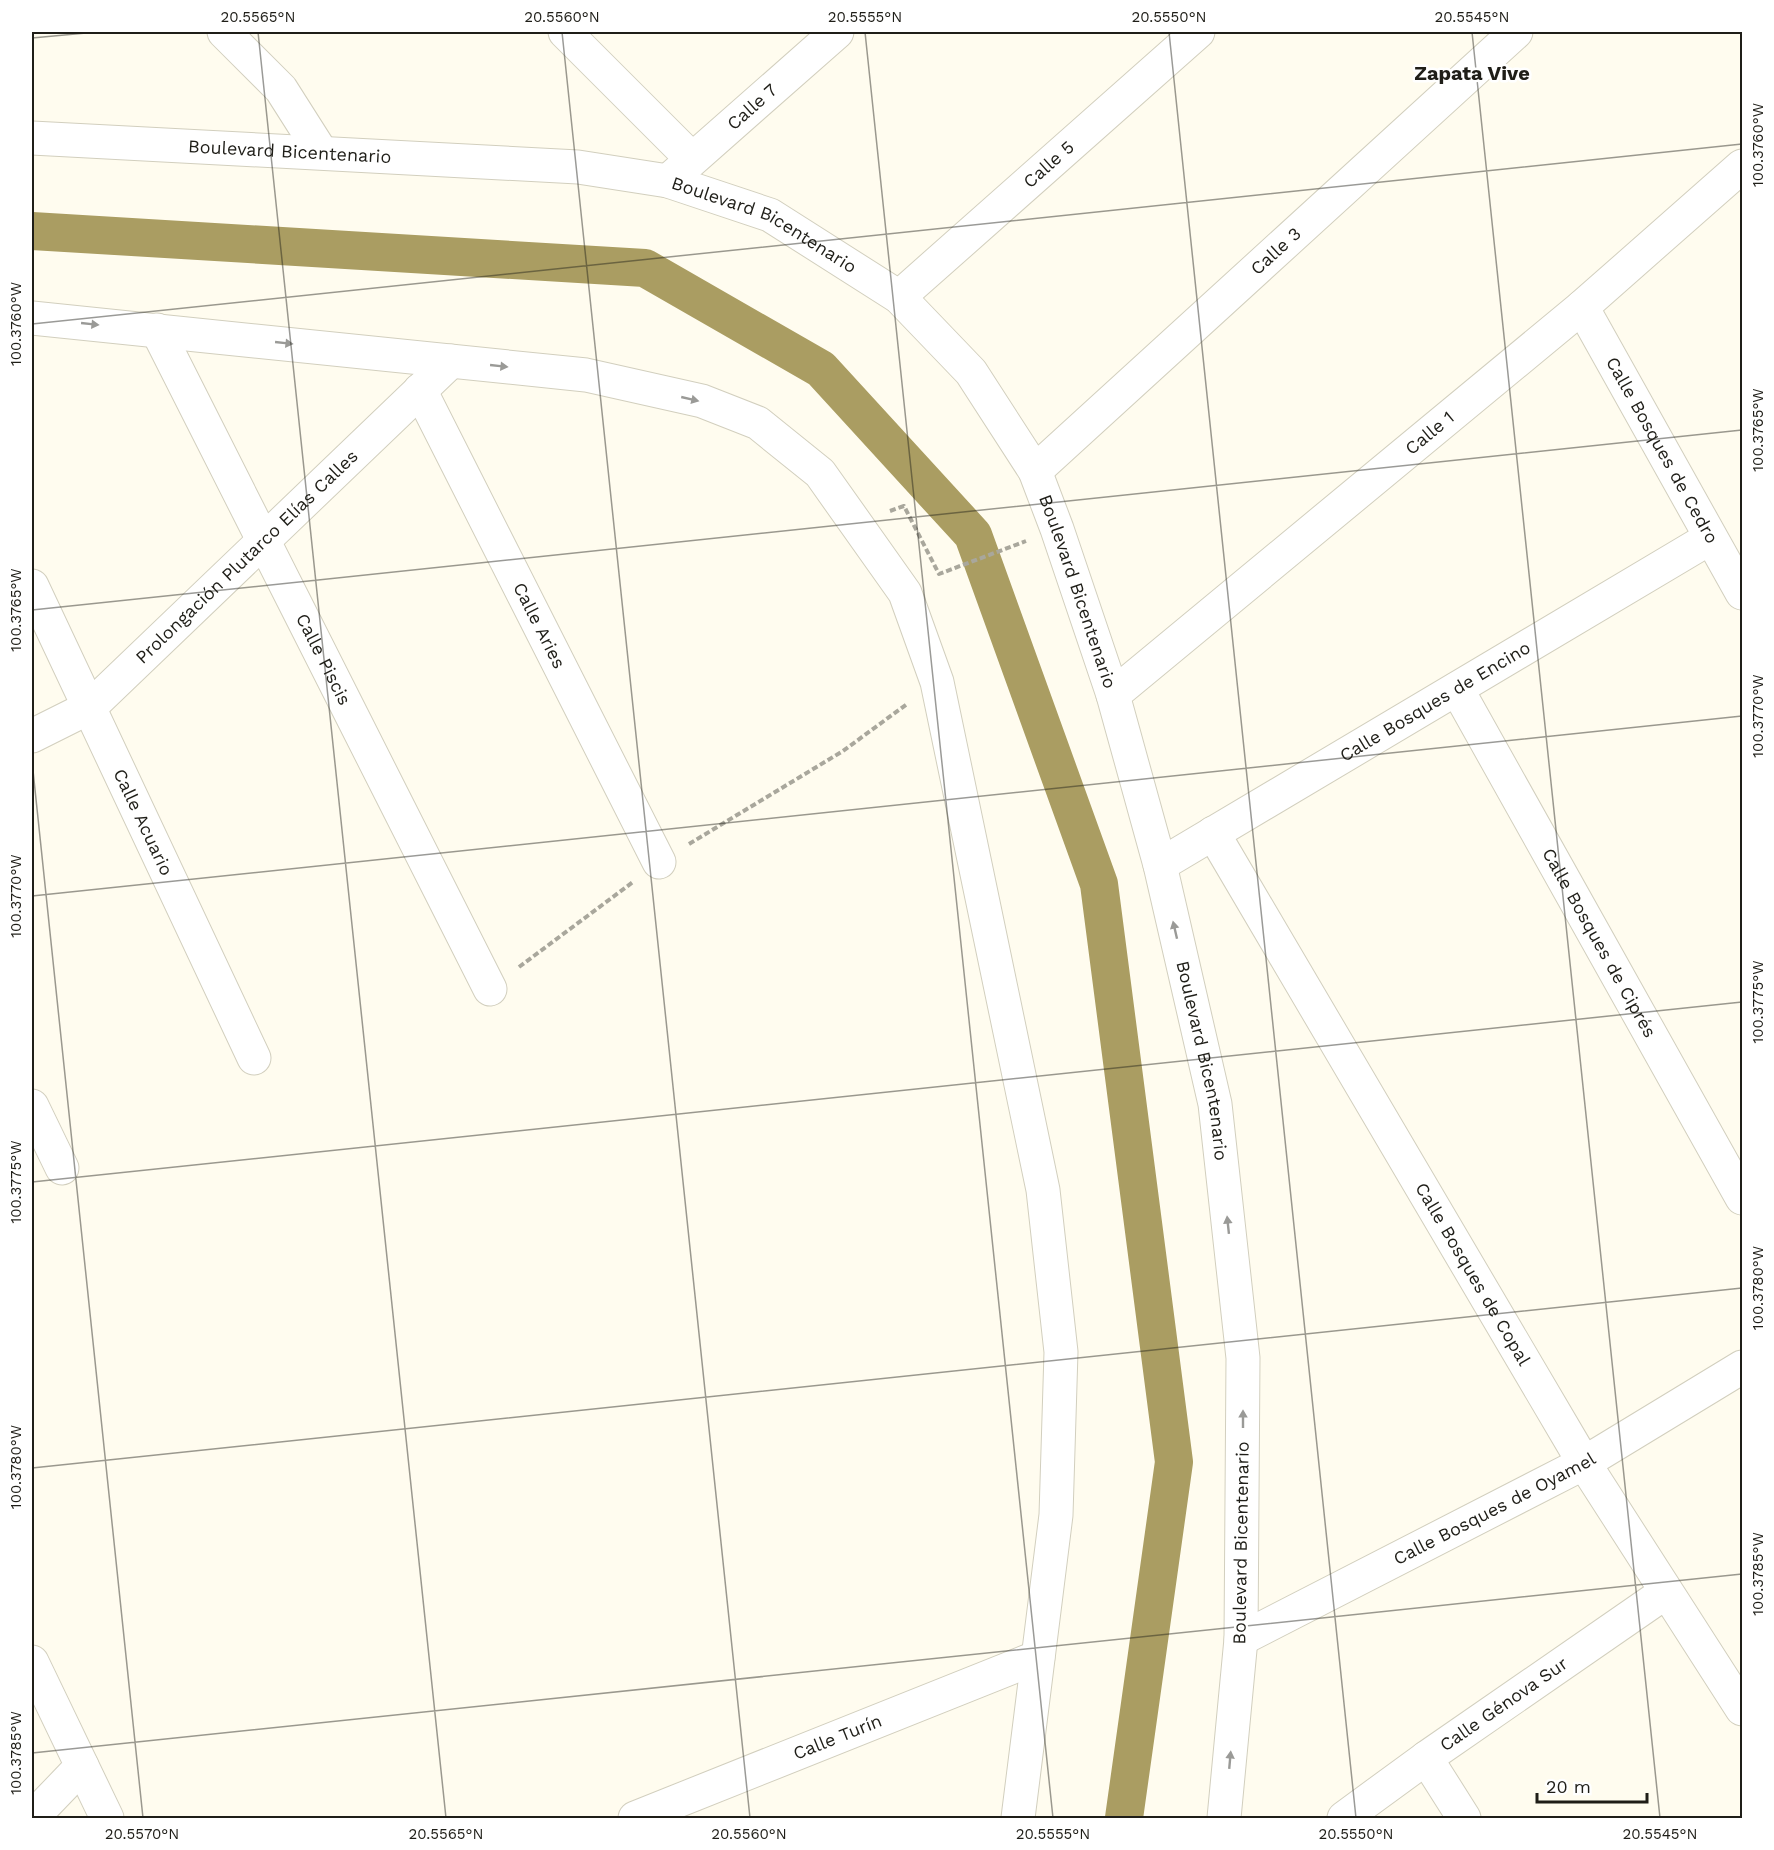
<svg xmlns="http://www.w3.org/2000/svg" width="1774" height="1850" viewBox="0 0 1774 1850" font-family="'Work Sans',sans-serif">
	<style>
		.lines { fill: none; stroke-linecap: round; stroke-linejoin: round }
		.canal { stroke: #aa9d62; stroke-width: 38 }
		.street-casing { stroke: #d2cfbe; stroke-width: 35 }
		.secondary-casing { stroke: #d2cfbe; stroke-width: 35 }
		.path { stroke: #a9a79c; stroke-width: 4; stroke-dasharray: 6 3; stroke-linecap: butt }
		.street { stroke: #fff; stroke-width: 33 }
		.secondary { stroke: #fff; stroke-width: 33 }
		.oneway { fill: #9a9a97 }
		.ticks { fill: none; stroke: #1f1e18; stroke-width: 1.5; stroke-opacity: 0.45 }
		.labels { text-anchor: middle; stroke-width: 5; stroke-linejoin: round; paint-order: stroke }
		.street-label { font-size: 18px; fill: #1f1e18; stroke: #fff }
		.neighbourhood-label { font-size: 20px; font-weight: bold; fill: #1f1e18; stroke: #fff }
		.neatline { fill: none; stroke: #1f1e18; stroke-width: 2 }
		.ticks-label { font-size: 15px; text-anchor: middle; fill: #1f1e18 }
	</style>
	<rect width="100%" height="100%" fill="#fffcef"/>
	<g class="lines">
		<!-- canal -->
		<path class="canal" d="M32,231L645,268L821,369L973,535L1099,884L1174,1462L1124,1818"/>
		<defs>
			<g id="street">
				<path d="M224,32L281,89L321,152"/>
				<path d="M565,32L692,159"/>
				<path id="s1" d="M668,181L837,32"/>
				<path id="s2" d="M899,297L1198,32"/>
				<path id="s3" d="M1582,307L1742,593"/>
				<path id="s4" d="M157,330L490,989"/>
				<path id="s5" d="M420,390L659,862"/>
				<path id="s6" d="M1035,471L1516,32"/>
				<path id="s7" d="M32,586L254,1058"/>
				<path id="s8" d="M1457,689L1742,1198"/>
				<path id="s9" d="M1113,695L1582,307L1742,166"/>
				<path id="s10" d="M32,736L90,707L451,361"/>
				<path id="s11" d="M1213,833L1584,1463L1742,1709"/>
				<path id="s12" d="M1160,865L1710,538"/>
				<path d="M32,1106L62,1168"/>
				<path id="s13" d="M1241,1639L1584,1463L1742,1367"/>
				<path d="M1426,1758L1464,1818"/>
				<path id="s14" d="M635,1818L1038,1657"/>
				<path id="s15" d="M1344,1818L1426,1758L1666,1592"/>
			</g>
			<g id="secondary">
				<path id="s16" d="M32,138L578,167L668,181L770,215L899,297L971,372L1035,471L1057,529L1113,695L1160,865L1215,1104L1243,1358L1241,1639L1224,1818"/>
				<path d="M32,318L586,375L702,401L758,423L820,473L905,593L937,682L1043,1190L1061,1352L1056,1515L1018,1818"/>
				<path d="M32,1662L107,1818"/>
				<path d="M32,1818L82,1766"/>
			</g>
		</defs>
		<!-- street casing -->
		<use href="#street" class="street-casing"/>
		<!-- secondary casing -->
		<use href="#secondary" class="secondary-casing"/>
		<!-- path -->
		<path class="path" d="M890,511L904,506L939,574L1026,541
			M689,844L843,751L907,704
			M519,967L633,882"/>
		<!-- street -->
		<use href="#street" class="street"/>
		<!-- secondary -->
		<use href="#secondary" class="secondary"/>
	</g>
	<!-- one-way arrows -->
	<defs><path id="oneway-solid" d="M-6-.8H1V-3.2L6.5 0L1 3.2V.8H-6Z" transform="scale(1.5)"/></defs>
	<g class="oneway">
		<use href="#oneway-solid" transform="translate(90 324) rotate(6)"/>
		<use href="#oneway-solid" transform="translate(284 343) rotate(6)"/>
		<use href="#oneway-solid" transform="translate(499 366) rotate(6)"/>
		<use href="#oneway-solid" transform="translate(690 399) rotate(13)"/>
		<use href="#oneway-solid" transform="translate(1175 930) rotate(-103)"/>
		<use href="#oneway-solid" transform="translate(1228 1225) rotate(-96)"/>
		<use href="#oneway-solid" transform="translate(1243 1419) rotate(-90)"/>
		<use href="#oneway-solid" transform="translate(1230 1760) rotate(-85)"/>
	</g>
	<!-- ticks -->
	<path class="ticks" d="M258,32L446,1818M562,32L750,1818M865,32L1053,1818M1169,32L1356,1818M1472,32L1660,1818M32,38L97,32M32,324L1742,144M32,610L1742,430M32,761L143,1818M32,896L1742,716M32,1182L1742,1002M32,1468L1742,1288M32,1753L1742,1574"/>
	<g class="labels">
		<!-- street labels -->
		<g class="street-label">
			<text dy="6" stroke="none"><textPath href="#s1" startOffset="112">Calle 7</textPath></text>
			<text dy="6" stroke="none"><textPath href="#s16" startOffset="258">Boulevard Bicentenario</textPath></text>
			<text dy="6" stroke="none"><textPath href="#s2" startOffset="200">Calle 5</textPath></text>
			<text dy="6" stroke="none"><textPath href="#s16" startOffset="744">Boulevard Bicentenario</textPath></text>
			<text dy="6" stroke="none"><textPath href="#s6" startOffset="326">Calle 3</textPath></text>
			<text dy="6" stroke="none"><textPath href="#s9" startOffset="411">Calle 1</textPath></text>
			<text dy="6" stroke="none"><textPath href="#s3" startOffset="164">Calle Bosques de Cedro</textPath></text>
			<text dy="6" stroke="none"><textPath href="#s10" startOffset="282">Prolongación Plutarco Elías Calles</textPath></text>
			<text dy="6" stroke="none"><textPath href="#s16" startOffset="1248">Boulevard Bicentenario</textPath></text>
			<text dy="6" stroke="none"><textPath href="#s5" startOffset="264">Calle Aries</textPath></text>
			<text dy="6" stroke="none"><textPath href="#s4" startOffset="369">Calle Piscis</textPath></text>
			<text dy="6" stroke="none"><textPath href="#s12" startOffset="320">Calle Bosques de Encino</textPath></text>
			<text dy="6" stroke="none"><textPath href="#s7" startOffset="261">Calle Acuario</textPath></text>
			<text dy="6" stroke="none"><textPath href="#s8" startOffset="291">Calle Bosques de Ciprés</textPath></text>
			<text dy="6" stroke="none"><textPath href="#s16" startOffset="1734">Boulevard Bicentenario</textPath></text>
			<text dy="6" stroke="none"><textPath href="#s11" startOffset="512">Calle Bosques de Copal</textPath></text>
			<text dy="6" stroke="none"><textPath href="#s13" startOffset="285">Calle Bosques de Oyamel</textPath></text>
			<text transform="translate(1241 1543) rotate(-89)" y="6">Boulevard Bicentenario</text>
			<text dy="6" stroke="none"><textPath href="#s15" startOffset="196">Calle Génova Sur</textPath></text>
			<text dy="6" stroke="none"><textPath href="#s14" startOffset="218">Calle Turín</textPath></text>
		</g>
		<!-- neighbourhood labels -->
		<g class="neighbourhood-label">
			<text x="1472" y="80">Zapata Vive</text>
		</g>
	</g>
	<!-- border -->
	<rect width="1774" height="1850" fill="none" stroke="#ffffff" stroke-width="66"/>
	<!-- scale -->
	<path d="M1537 1793v9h110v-9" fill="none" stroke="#1f1e18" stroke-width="3"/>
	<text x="1546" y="1793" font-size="18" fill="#1f1e18" stroke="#ffffff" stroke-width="4.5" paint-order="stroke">20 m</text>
	<rect x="33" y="33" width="1708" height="1784" class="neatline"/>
	<g class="ticks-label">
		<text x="258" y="22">20.5565°N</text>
		<text x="562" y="22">20.5560°N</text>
		<text x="865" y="22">20.5555°N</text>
		<text x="1169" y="22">20.5550°N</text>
		<text x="1472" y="22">20.5545°N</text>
		<text transform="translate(1758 145) rotate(-90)" y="5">100.3760°W</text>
		<text transform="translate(16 324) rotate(-90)" y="5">100.3760°W</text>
		<text transform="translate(1758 430) rotate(-90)" y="5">100.3765°W</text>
		<text transform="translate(16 610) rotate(-90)" y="5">100.3765°W</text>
		<text transform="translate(1758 716) rotate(-90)" y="5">100.3770°W</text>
		<text transform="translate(16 896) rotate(-90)" y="5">100.3770°W</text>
		<text transform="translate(1758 1002) rotate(-90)" y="5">100.3775°W</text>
		<text transform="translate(16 1182) rotate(-90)" y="5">100.3775°W</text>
		<text transform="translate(1758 1288) rotate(-90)" y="5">100.3780°W</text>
		<text transform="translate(16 1467) rotate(-90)" y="5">100.3780°W</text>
		<text transform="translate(1758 1574) rotate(-90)" y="5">100.3785°W</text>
		<text transform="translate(16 1753) rotate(-90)" y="5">100.3785°W</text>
		<text x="142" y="1839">20.5570°N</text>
		<text x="446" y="1839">20.5565°N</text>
		<text x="749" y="1839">20.5560°N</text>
		<text x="1053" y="1839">20.5555°N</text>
		<text x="1356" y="1839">20.5550°N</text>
		<text x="1660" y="1839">20.5545°N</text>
	</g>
</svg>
